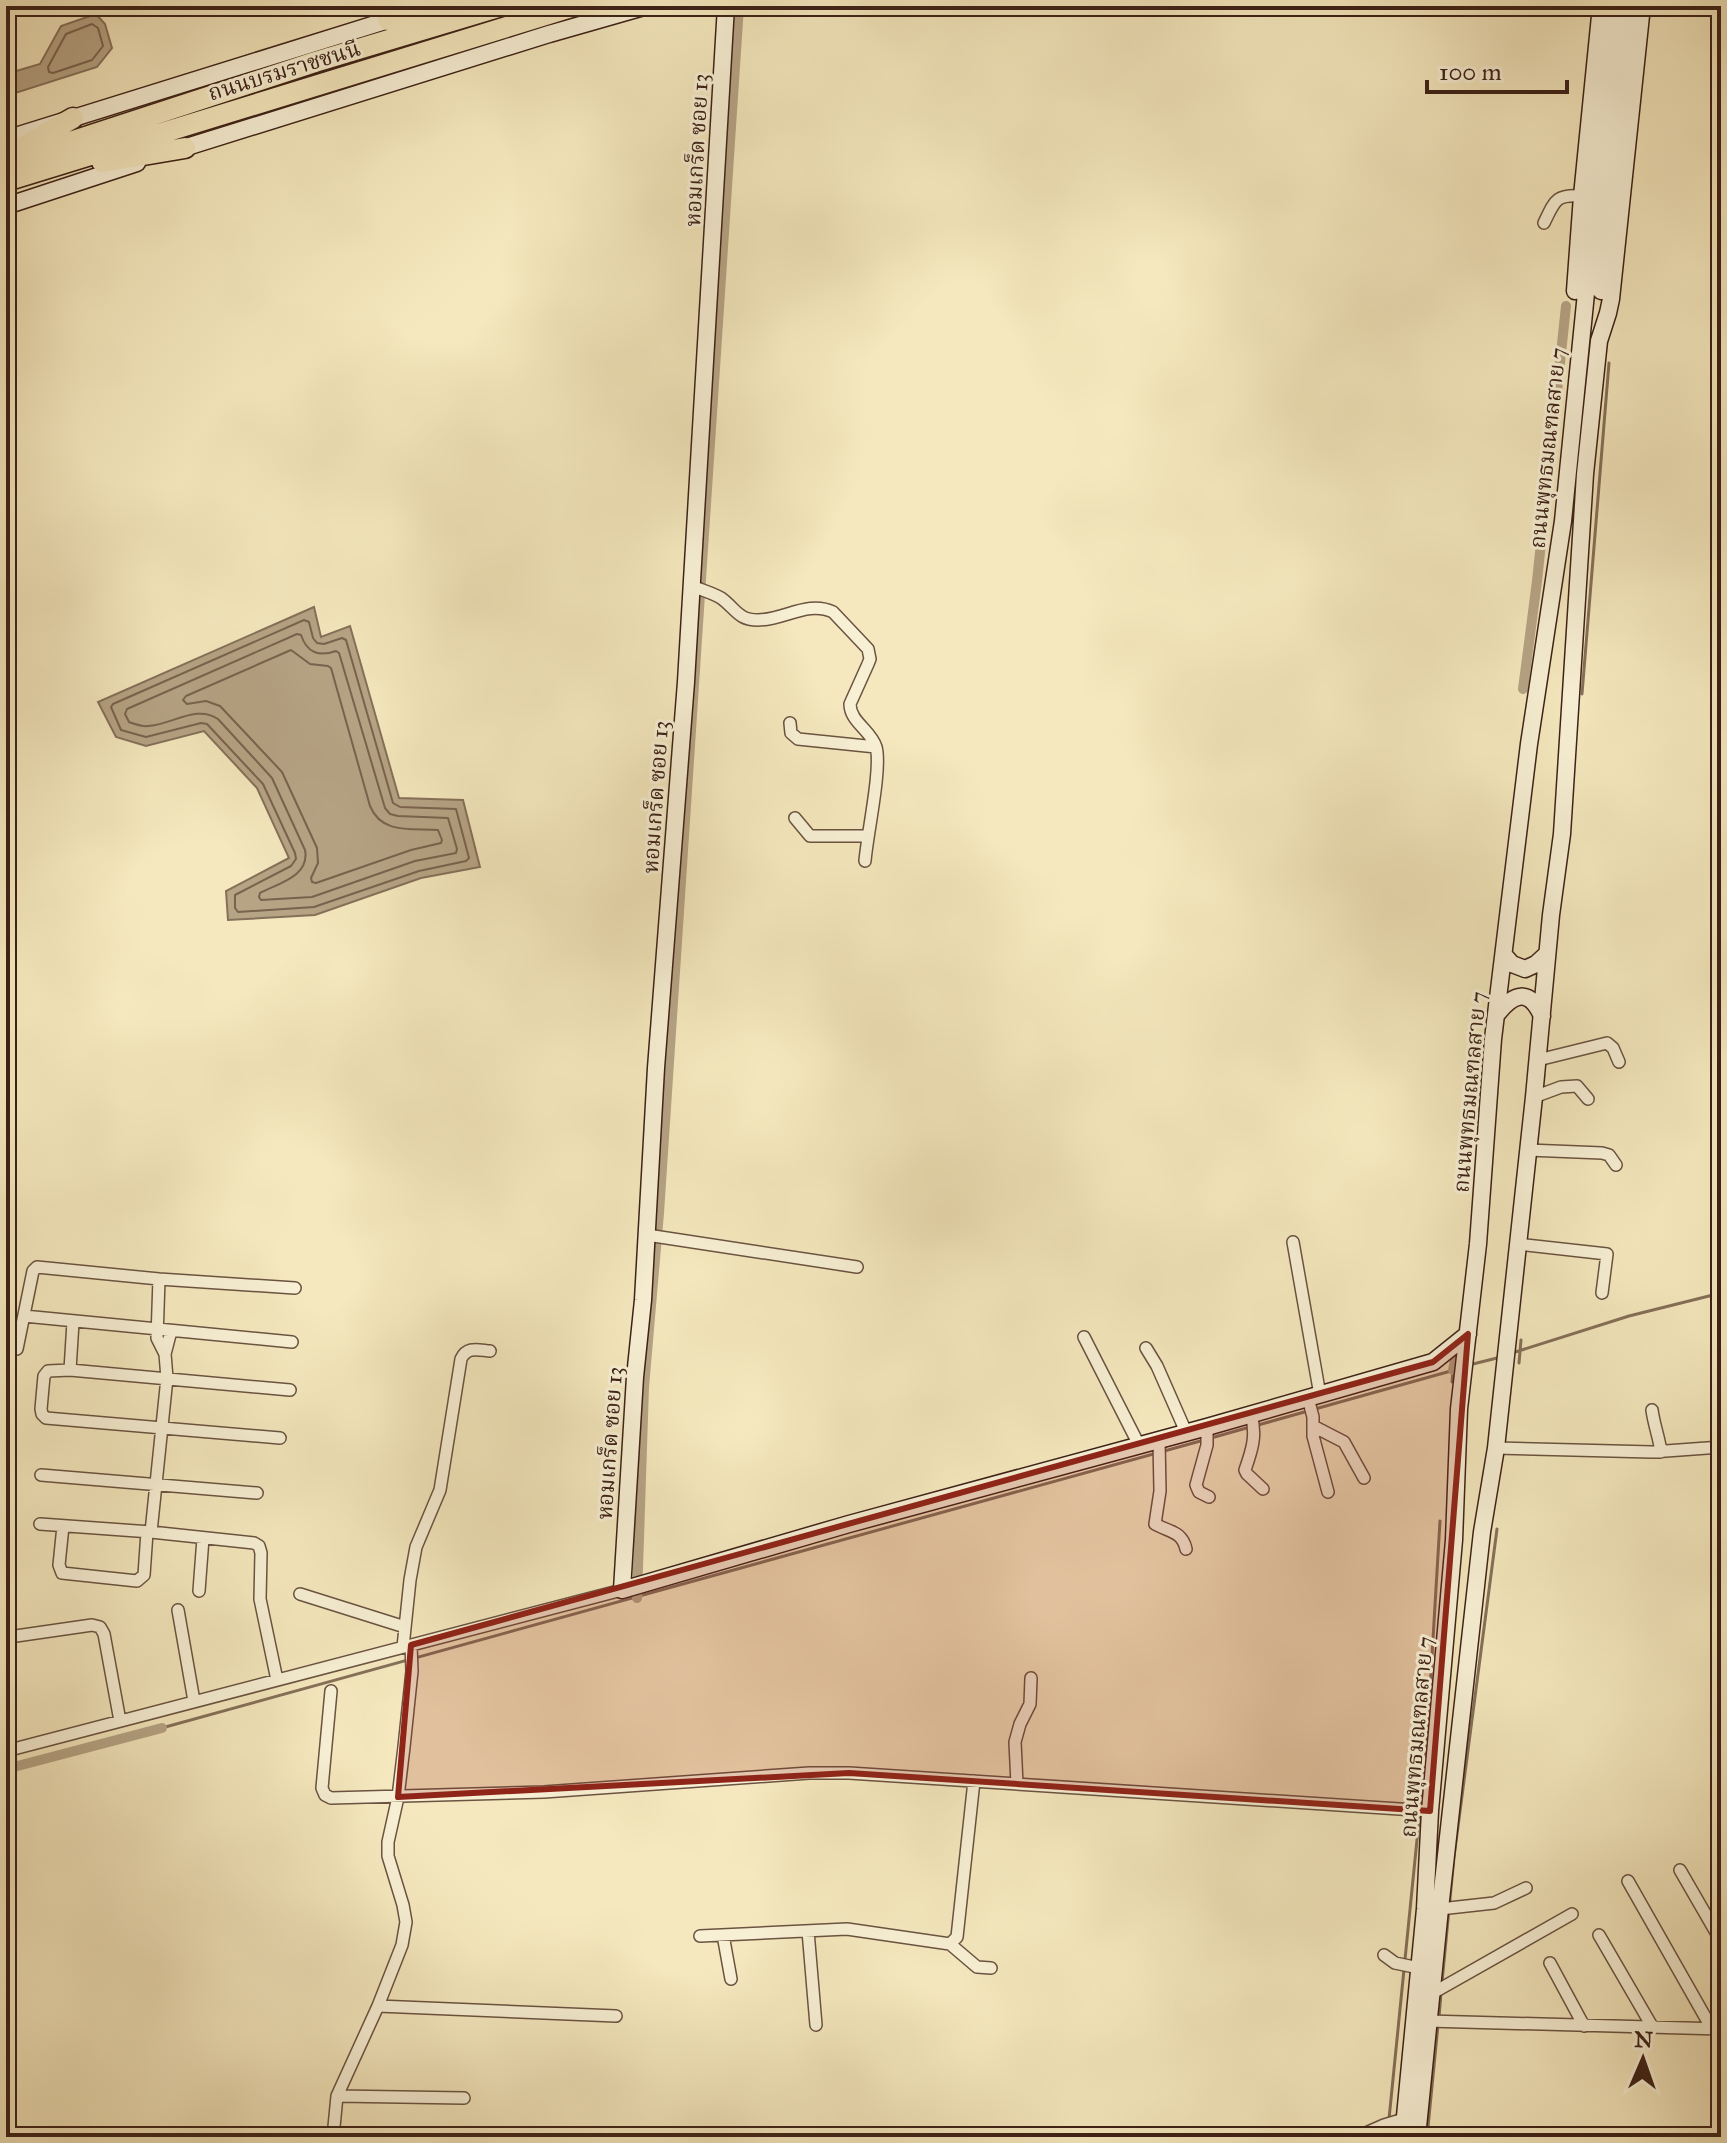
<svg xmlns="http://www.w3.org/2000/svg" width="1727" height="2143" viewBox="0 0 1727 2143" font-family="'IM FELL Great Primer','Noto Serif Thai',serif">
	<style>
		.water { fill: #b6a485; stroke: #857059; stroke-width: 2 }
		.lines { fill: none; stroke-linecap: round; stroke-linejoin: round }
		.shore { stroke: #79624e; stroke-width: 2 }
		.stream { stroke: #857059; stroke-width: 3 }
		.canal { stroke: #b6a485; stroke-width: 10 }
		.street-casing { stroke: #6a5341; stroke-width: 14 }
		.secondary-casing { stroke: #3c2117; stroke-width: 19 }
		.highway-casing { stroke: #3c2117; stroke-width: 23 }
		.street { stroke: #f8f0d5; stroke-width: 11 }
		.secondary { stroke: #f8f0d5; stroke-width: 16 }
		.highway { stroke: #f5e8be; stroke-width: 20 }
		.marked { fill: #8f2418; fill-opacity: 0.2; stroke: #8f2418; stroke-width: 6; stroke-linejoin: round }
		.labels { text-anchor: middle; stroke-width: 6; stroke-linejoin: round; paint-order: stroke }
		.street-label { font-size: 22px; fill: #3c2117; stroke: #f8f0d5 }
	</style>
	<rect width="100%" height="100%" fill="#f5e8be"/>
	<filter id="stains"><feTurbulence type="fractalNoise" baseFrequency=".0025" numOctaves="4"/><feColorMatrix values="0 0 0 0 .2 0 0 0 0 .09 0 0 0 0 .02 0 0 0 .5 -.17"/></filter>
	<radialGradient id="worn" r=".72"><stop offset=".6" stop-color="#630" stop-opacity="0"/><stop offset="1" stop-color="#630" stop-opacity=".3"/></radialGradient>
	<!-- water -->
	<path class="water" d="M96,14L105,24L112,48L97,67L6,96V74L40,64L61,26Z
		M314,607L321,637L350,626L399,798L463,800L480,867L421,878L315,915L228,920L226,891L289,858L257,788L204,731L146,746L116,737L98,702Z"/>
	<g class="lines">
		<!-- shore -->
		<path class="shore" d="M92,24L98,28L103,46L92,60L53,73L49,72L48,67L66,34Z
			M304,620L309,622L313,638L317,643L324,644L342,638L346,640L393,803L400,807L456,809L469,858L466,861L419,871L314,907L238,912L235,908V895L291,866L296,859L295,853L263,784L207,724L201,723L146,737L121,730L111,707L113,704Z
			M297,634L301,635C307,653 319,657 336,651L339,653L385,808L390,814L398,816L448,818L457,849L456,853L415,861L312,897L261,900L259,897L260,893C279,883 310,876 305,850L272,778L218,719C197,704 171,725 148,726C142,727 135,724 129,722L125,714L127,709Z
			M291,650L310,664L328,666L331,668L370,806C382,835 412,828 438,830L442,840L441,843L411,850L316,883L312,882L311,878L318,863L317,848L282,772L220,706L206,701L187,704L183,700L186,696Z"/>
		<!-- stream -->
		<path class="stream" d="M1582,694L1609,363
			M1512,1353L1629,1316L1721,1293
			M1519,1363L1521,1340
			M1469,1365L1501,1357
			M1452,1382L1453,1370
			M1315,1409L1458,1369
			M1258,1425L1308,1411
			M1211,1438L1250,1427
			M140,1734L1204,1440
			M1442,1982L1454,1857L1497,1529
			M1439,2017L1441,1993
			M1389,2119L1427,1740L1440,1521
			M1388,2137L1389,2126
			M1427,2137L1438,2025"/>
		<!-- canal -->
		<path class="canal" d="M1523,689L1537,581L1566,306
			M1453,1370L1455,1360
			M637,1598L644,1387L659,1213L739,6
			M6,1769L162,1728"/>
		<defs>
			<path id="street" d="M1544,223C1555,200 1556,194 1582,196
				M692,586C701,590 713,593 721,598C736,609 738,620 758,620C784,620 808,600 833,612L868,649L870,659L868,664L850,704C850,722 871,730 876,747C882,768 867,835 865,861
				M790,723L791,733L798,739L876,747
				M795,818L810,836H867
				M1538,1060L1607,1043L1613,1048L1619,1062
				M1534,1097L1561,1087L1577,1086L1588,1099
				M1528,1150L1602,1153L1609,1155L1616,1165
				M647,1235L857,1267
				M1293,1242L1320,1395
				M1517,1244L1607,1254L1602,1293
				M159,1279L157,1338L165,1354
				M24,1316L292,1342
				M73,1322L70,1370L48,1371L44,1376L41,1409L42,1414L46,1418L280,1438
				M171,1331L165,1354L167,1378L151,1532L254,1543L259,1546L261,1553L260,1599L277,1680
				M1084,1337L1139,1445
				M1146,1348L1157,1366L1186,1432
				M17,1349L33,1271L37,1267L159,1279L295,1288
				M70,1370L290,1390
				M1308,1398L1313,1417V1436L1328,1492
				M1652,1410C1654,1425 1659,1437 1661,1452
				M1251,1415C1257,1435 1252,1450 1245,1470L1247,1474L1263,1489
				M1313,1426L1344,1442L1364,1478
				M1207,1427V1445L1196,1485L1199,1492L1209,1497
				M1159,1440L1160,1491L1155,1524C1169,1532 1182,1531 1186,1549
				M1496,1448L1652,1452L1721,1447
				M41,1475L257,1493
				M40,1524L151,1532
				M63,1526L59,1565L62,1573L137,1581L144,1575L147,1532
				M199,1591L203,1538
				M300,1594L405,1627
				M178,1610L194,1701
				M6,1628L9,1637L92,1625L100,1627L104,1634L120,1721
				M403,1647L410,1580L416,1547L440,1490L461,1359C467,1346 478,1350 490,1351
				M331,1691L322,1788L325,1795L331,1798L544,1792L809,1773H849L1430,1811
				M6,1751L622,1590
				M1017,1784L1015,1742L1020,1724L1030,1704L1031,1678
				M1680,1870L1721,1941
				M1628,1881L1712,2029
				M1440,1909L1494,1903L1526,1888
				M808,1931L816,2025
				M723,1935L731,1979
				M1599,1935L1653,2028
				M700,1936L847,1929L950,1944L957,1937L974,1781
				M950,1944L977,1967L991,1968
				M1384,1955L1395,1963L1419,1968
				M1550,1963L1584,2026
				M1431,1994L1572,1914
				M378,2006L616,2016
				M1428,2021L1721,2029
				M337,2096L464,2098
				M333,2137L337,2096L378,2006L402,1945L406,1922L403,1905L388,1856V1842L398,1797L404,1747L412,1671L411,1645
				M1357,2137L1384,2125L1404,2119"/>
			<path id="secondary" d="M726,6L686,682L656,1068L643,1300L635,1377L622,1590L849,1524L1207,1427L1433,1362L1468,1334
				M6,139L398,17
				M174,151L549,34L647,6
				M6,206L137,163
				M1575,291L1582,196L1601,6
				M1601,291L1628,6
				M1504,955L1512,964L1525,969L1536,964L1547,954
				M1497,1014C1514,993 1529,988 1542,1016
				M1403,2137L1425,1909L1430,1811L1454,1540L1459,1409L1478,1244L1493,1039L1529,744L1563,521L1615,6
				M1417,2137L1440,1909L1482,1532L1496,1448L1534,1097L1551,915L1562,834L1585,474L1599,341L1608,313L1611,299L1642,6"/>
			<path id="highway" d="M388,20L463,6
				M16,151L73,118
				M102,162L185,148
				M6,163L315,62L502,6
				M6,181L575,6"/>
		</defs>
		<!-- street casing -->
		<use href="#street" class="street-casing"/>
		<!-- secondary casing -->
		<use href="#secondary" class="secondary-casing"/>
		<!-- highway casing -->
		<use href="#highway" class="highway-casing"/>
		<!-- street -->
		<use href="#street" class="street"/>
		<!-- secondary -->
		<use href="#secondary" class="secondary"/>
		<!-- highway -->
		<use href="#highway" class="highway"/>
	</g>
	<!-- marked area -->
	<path class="marked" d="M1468,1334L1430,1811L849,1773L398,1797L411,1645L1433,1362Z"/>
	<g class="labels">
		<!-- street labels -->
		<g class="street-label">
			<text transform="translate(284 70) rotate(-17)" y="8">ถนนบรมราชชนนี</text>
			<text transform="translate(696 150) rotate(-87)" y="8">หอมเกร็ด ซอย 13</text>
			<text transform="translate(1547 448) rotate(-84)" y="8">ถนนพุทธมณฑลสาย 7</text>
			<text transform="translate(655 797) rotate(-86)" y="8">หอมเกร็ด ซอย 13</text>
			<text transform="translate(1469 1092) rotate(-85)" y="8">ถนนพุทธมณฑลสาย 7</text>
			<text transform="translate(609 1443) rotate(-86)" y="8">หอมเกร็ด ซอย 13</text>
			<text transform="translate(1416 1737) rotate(-85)" y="8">ถนนพุทธมณฑลสาย 7</text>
		</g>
	</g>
	<!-- margin -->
	<rect width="1727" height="2143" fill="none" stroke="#f5e8be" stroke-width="32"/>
	<rect x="8" y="8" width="1711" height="2127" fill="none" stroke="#3c2117" stroke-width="4"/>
	<rect x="16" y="16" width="1695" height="2111" fill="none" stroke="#3c2117" stroke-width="2"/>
	<!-- north arrow -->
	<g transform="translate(1643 2059) rotate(2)" stroke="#f8f0d5" stroke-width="6" paint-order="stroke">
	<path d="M0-6L14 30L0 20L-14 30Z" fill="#3c2117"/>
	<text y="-12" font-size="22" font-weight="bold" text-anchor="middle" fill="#3c2117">N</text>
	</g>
	<!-- scale -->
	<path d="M1427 80v12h140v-12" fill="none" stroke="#3c2117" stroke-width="4"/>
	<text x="1439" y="80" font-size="24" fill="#3c2117" stroke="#f8f0d5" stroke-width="6" paint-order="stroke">100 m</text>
	<rect width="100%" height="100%" filter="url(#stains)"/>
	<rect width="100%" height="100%" fill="url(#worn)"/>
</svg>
